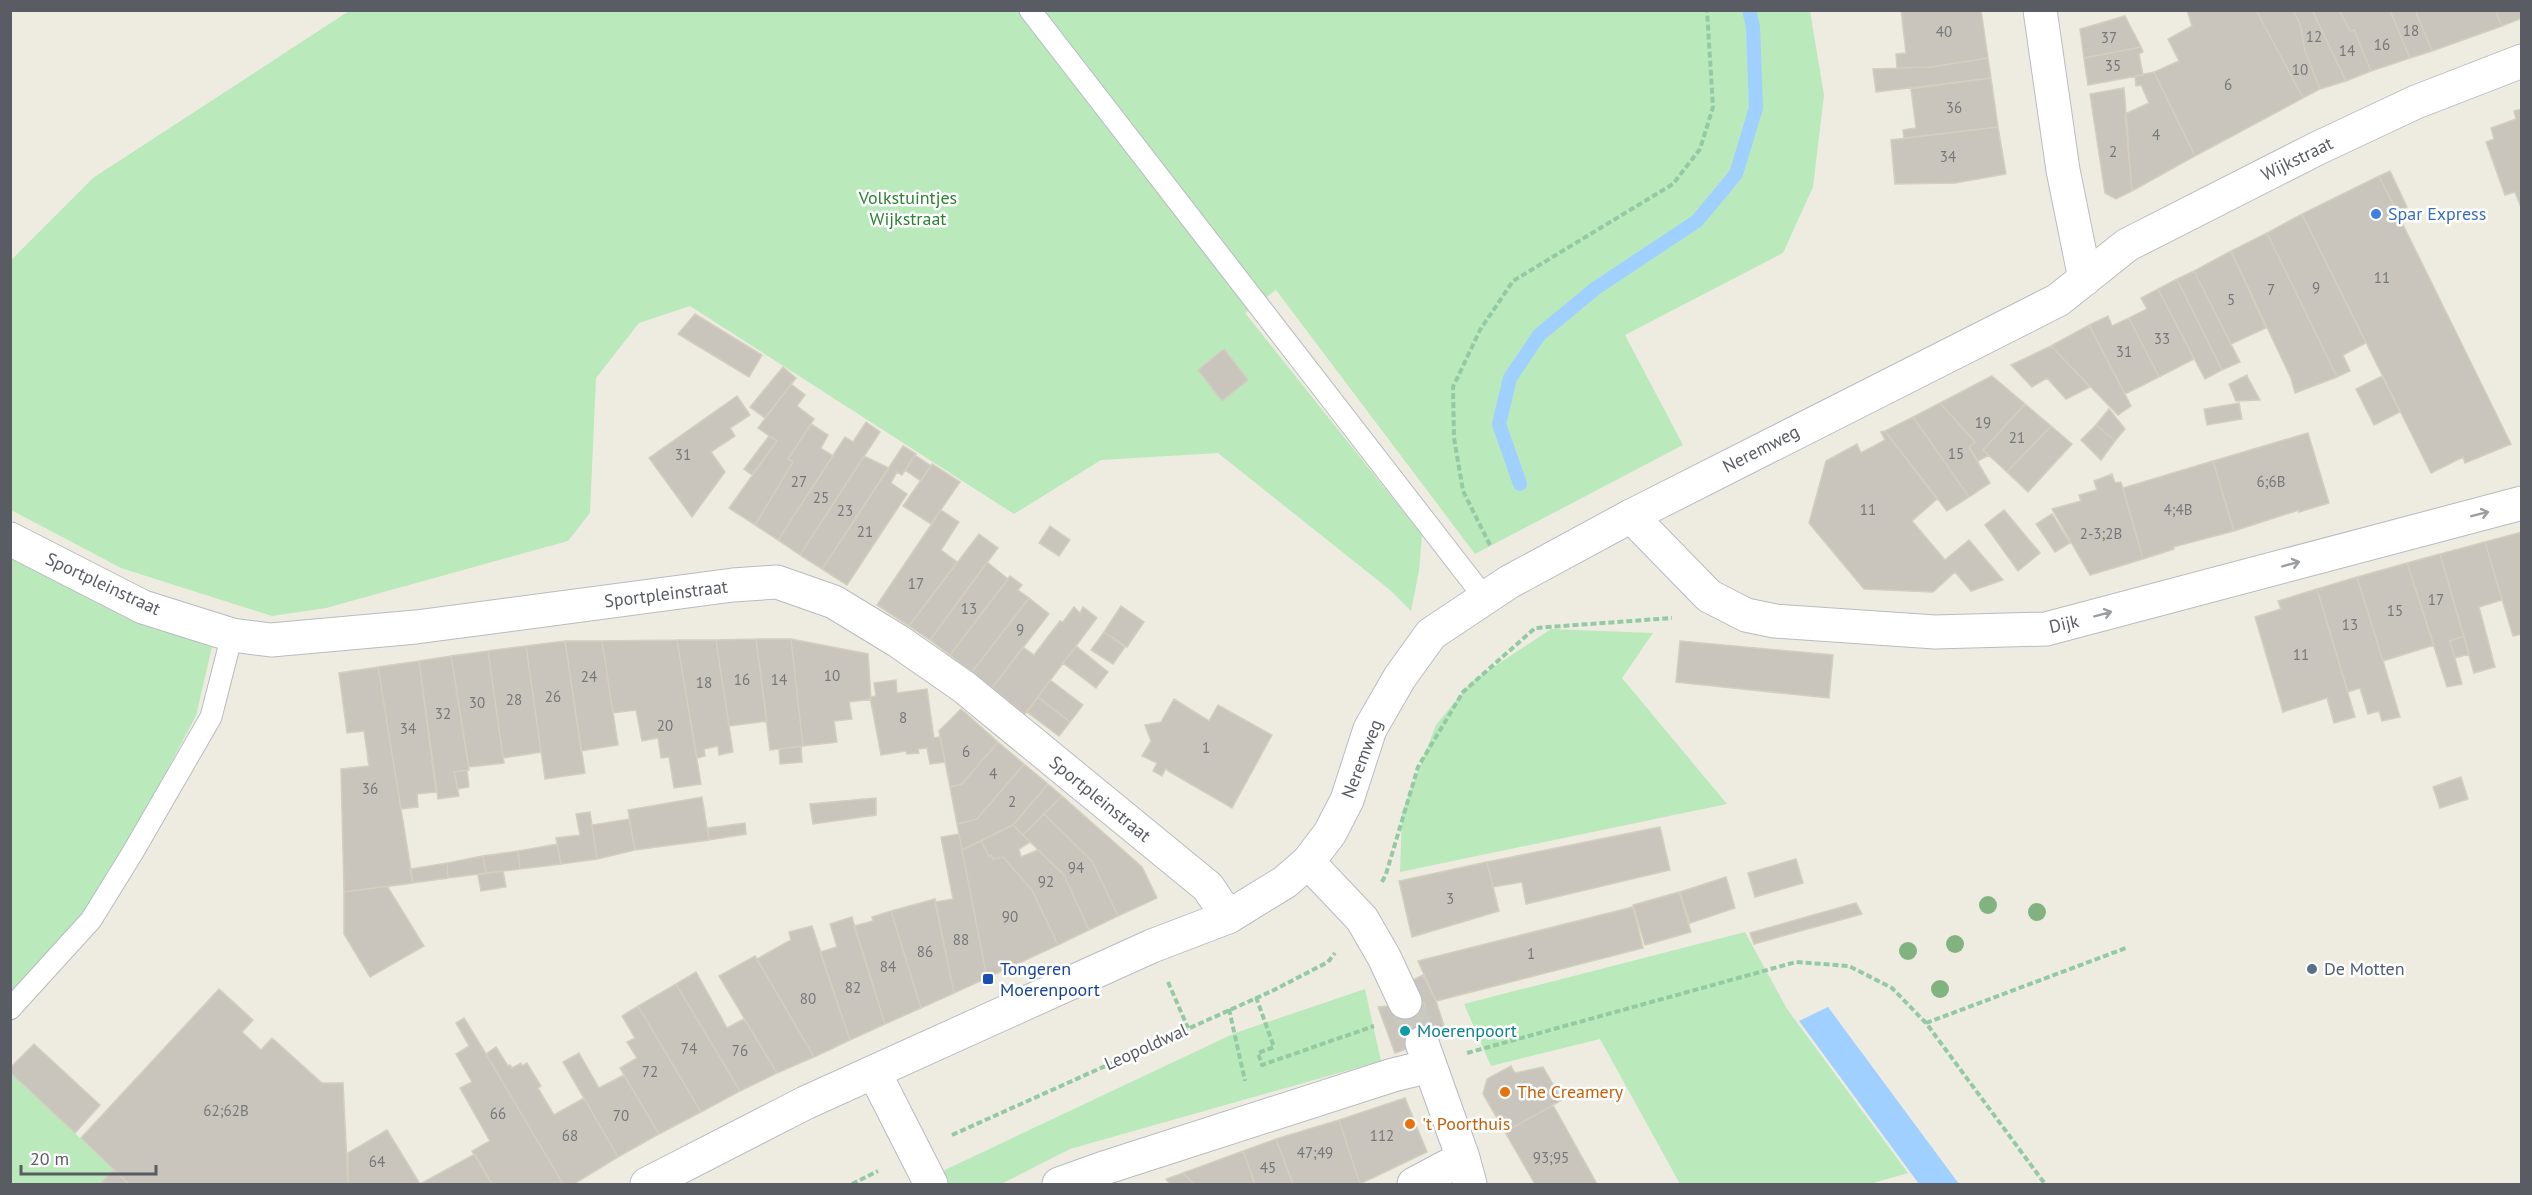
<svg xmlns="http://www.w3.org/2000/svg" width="2532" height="1195" viewBox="0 0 2532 1195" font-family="'PT Sans',sans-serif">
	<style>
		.green { fill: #bae9bc }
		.water { fill: #9fd0ff }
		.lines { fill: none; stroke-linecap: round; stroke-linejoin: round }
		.stream { stroke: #9fd0ff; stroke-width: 14 }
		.building { fill: #c9c5bd; stroke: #d3cebe; stroke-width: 1.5 }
		.street-tunnel { stroke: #c9c8c1; stroke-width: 33; stroke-dasharray: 33 16; stroke-linecap: butt }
		.lane-casing { stroke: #b8bbc1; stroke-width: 23 }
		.street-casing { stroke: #b8bbc1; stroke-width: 35 }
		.secondary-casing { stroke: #b9bdc4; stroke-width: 35 }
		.path { stroke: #93caa4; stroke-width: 4; stroke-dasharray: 6 3; stroke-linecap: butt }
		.lane { stroke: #fff; stroke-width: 21 }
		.street { stroke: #fff; stroke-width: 33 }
		.secondary { stroke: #fff; stroke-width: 33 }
		.tree { fill: #83b281 }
		.oneway { stroke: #9b9ea1 }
		.shop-dot { fill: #3f7fe0; stroke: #fff; stroke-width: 2 }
		.service-dot { fill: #5c6f8a; stroke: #fff; stroke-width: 2 }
		.transit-dot { fill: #1a4fb4; stroke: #fff; stroke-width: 2 }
		.culture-dot { fill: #0f9aa8; stroke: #fff; stroke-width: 2 }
		.food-dot { fill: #e8710a; stroke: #fff; stroke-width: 2 }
		.labels { text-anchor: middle; stroke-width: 5; stroke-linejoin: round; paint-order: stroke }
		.number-label { font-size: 15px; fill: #75777a }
		.street-label { font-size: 18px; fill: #595d63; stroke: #fff }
		.park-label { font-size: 18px; fill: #2b8233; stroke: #fff }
		.shop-label { font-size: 18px; fill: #366cbe; stroke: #fff; text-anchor: start }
		.transit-label { font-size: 18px; fill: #164399; stroke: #fff; text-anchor: start }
		.service-label { font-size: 18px; fill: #4e5e75; stroke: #fff; text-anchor: start }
		.culture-label { font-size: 18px; fill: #0d838f; stroke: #fff; text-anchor: start }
		.food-label { font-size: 18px; fill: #c56008; stroke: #fff; text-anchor: start }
	</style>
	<rect width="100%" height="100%" fill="#eeece0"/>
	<!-- green -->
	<path class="green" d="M349,11H1810L1824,95L1813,187L1783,253L1625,335L1683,445L1475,554L1276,290L1245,313L1422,535L1419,571L1411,611L1390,590L1218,453L1101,460L1014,514L690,306L639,323L596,378L590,513L568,541L326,608L272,616L121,568L11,510V260L93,178Z
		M10,558L121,613L212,647L196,716L88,918L10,1004Z
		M1551,629L1653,633L1622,678L1727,804L1400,872L1402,812L1436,725L1471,682Z
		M1745,932L1787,1009L1908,1173L1870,1184H1680L1600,1039L1491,1066L1464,1004Z
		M1365,989L1381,1061L1070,1149L1001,1184H915L1235,1033Z
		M10,1072L114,1170L100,1184H11Z"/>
	<!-- water -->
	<path class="water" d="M1828,1007L1959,1184H1919L1799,1021Z"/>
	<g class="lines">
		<!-- stream -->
		<path class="stream" d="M1520,484L1499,424L1510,378L1539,335L1596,288L1697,221L1736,174L1756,108L1753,27L1749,10"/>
	</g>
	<!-- building -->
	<path class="building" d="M1901,10H1981L1988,58L1931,67L1897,68L1896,54L1906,53Z
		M2187,10H2256L2303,98L2195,156L2154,72L2179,61L2168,39L2192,26Z
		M2256,10H2293L2300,24L2305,51L2320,89L2303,98Z
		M2293,10H2312L2346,81L2320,89L2305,51L2300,24Z
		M2312,10H2339L2350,31L2354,30L2371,71L2346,81Z
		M2339,10H2390L2410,58L2371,71L2354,30L2350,31Z
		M2390,10H2415L2432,51L2410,58Z
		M2415,10H2495L2502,26L2432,51Z
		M2495,10H2522V18L2502,26Z
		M2125,16L2141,47L2084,58L2080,29Z
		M2141,47L2143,52L2139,54L2143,75L2088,85L2084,58Z
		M1988,58L1991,78L1876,92L1873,69L1931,67Z
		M2154,72L2195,156L2132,191L2125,114L2149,103L2141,85L2136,86L2135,76Z
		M1991,78L1998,127L1904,138L1903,130L1916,128L1911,89Z
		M2124,88L2132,191L2116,199L2105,193L2090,94Z
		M2522,109V210L2515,192L2505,195L2486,142L2494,139L2491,128L2516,119L2514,111Z
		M1998,127L2006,174L1955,183L1895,184L1891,140Z
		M2390,171L2407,207L2397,212L2379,176Z
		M2379,176L2511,444L2465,463L2463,457L2431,473L2302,214Z
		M2302,214L2366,343L2343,355L2350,371L2337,377L2267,233Z
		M2267,233L2337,377L2295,393L2291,378L2231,251Z
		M2231,251L2266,328L2231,344L2194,271Z
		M2194,271L2240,362L2222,370L2177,279Z
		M2177,279L2222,370L2205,379L2158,289Z
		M2158,289L2194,359L2159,377L2129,318L2147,309L2141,298Z
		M695,314L762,355L749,377L678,334Z
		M2108,316L2112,326L2129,318L2159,377L2125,394L2089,325Z
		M2089,325L2131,406L2118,415L2051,346Z
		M2051,346L2090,387L2066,399L2047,378L2032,387L2011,365Z
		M1224,349L1248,380L1222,401L1198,370Z
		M783,367L796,378L765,418L750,407Z
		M2247,375V376L2260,400L2236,401L2229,384Z
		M1992,376L2025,404L1983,450L1989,455L1978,461L1969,447L1975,442L1940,403Z
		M2382,376L2400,412L2374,425L2356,389Z
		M791,384L805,395L797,406L814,419L788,459L793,462L755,525L729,508L777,441L758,428Z
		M737,396L750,415L730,428L735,436L711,452L725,472L692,517L649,458Z
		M1940,403L1975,442L1969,447L1990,483L1969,497L1913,417Z
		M2239,403L2242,419L2207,425L2204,409Z
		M2025,404L2051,426L2007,472L1983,450Z
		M2109,409L2125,429L2115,441L2096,425Z
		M1913,417L1969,497L1947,511L1885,431Z
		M866,422L880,432L800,555L778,540L845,437L853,442Z
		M811,424L828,435L821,448L833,456L778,540L755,525L793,462L788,459Z
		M2096,425L2115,441L2101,460L2081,440Z
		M2051,426L2072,444L2028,492L2007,472Z
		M1885,431L1937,499L1912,521L1945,560L1969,540L2003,580L1971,591L1955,572L1933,592L1864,589L1809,523L1826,461L1857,444L1861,453L1885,440L1881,432Z
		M2308,433L2329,503L2299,512V510L2234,531L2213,461Z
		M769,436L777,441L752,475L744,469Z
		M903,446L916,454L902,475L897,472L891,483L907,494L847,585L822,569Z
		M915,455L931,466L921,481L905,470Z
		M864,456L889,468L822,569L800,555Z
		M2213,461L2234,531L2173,547L2174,549L2143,559L2123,488Z
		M932,464L960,482L931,524L903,506Z
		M2112,474L2115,483L2121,482L2143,559L2090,575L2052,509L2081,501L2079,495L2097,490L2094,481Z
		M941,510L959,522L941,550L957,562L909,626L877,605Z
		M2004,510L2040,553L2018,571L1985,525Z
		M2052,514L2070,543L2055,552L2036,524Z
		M1050,526L1070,540L1059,556L1039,543Z
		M2522,532V634L2513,636L2485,542Z
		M979,534L998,548L930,640L909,626Z
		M2485,542L2502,600L2479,607L2495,667L2474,673L2440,554Z
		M2440,554L2464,636L2450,641L2462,684L2447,687L2407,563Z
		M987,562L1008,579L950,655L930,640Z
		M2407,563L2434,645L2383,661L2357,577Z
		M1010,576L1022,585L1018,590L1029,598L972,672L950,655Z
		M2357,577L2383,661L2400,717L2382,721L2379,711L2368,714L2360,688L2348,692L2317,589Z
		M2317,589L2355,717L2334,723L2327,698L2283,712L2255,617L2281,609L2278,601Z
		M1029,598L1049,614L992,688L972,672Z
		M1121,606L1144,622L1127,647L1104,632Z
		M1074,607L1080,613L1083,607L1097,618L1025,714L992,688L1023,647L1034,655L1060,621L1063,622Z
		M1104,632L1125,647L1113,664L1091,650Z
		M2464,636L2469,654L2455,658L2450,641Z
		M756,639L767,721L729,726L716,640Z
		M756,639H791L803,746L770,750Z
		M791,639L868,654L871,699L849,702L852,719L834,721L837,742L803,746Z
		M677,640H716L733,752L719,755L718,746L704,749L705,756L697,758Z
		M677,640L701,784L674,788L669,757L661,758L658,738L642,741L636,710L613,713L602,641Z
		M565,641L585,773L545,779L526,646Z
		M565,641H602L618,745L581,751Z
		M1680,641L1833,655L1829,698L1676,682Z
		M526,646L541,752L503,758L488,651Z
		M1076,646L1108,672L1096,688L1063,663Z
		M488,651L504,763L469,767L451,656Z
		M451,656L469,770L454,772L459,796L438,799L419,661Z
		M419,661L436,792L417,794L418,807L401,809L378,667Z
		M378,667L413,883L344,892L341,769L369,766L364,731L347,733L339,673Z
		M896,680L897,693L927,689L934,738L940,737L945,762L930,764L927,748L918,749L919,753L907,754L906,751L881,755L870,697L876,696L874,683Z
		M1050,680L1083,705L1070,722L1038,697Z
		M1038,697L1070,722L1059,736L1027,712Z
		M1174,699L1209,721L1218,705L1272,735L1232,808L1168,771L1166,768L1162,776L1153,771L1157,763L1142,756L1151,741L1145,725L1161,722Z
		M961,709L998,742L962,784L950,787L939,731Z
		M998,742L1024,764L977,819L957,824L950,787L962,784Z
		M801,746L802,762L780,764L779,749Z
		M1024,764L1048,784L1013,825L962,850L957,824L977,819Z
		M467,770L469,787L458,789L454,772Z
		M2461,777L2468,799L2440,808L2433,787Z
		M1048,784L1062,796L1023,835L1013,825Z
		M1062,796L1142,867L1157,898L1118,916L1092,861L1044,814Z
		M702,797L709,840L635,850L628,810Z
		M876,798V815L813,824L810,804Z
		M590,812L597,859L561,864L556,838L580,835L576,814Z
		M1044,814L1092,861L1118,916L1089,930L1064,875L1023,835Z
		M629,819L635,850L597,859L592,825Z
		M745,823L746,834L709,840L708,828Z
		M1013,825L1030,842L1019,849L1021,857L1038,850L1064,875L1089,930L1058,945L1032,890L1003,857L993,859L991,855L989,856L981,841Z
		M1660,827L1670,870L1526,904L1522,882L1493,887L1487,862Z
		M959,834L987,978L954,993L935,902L953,899L941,837Z
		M981,841L989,856L991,855L993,859L1003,857L1032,890L1058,945L987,978L962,850Z
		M557,844L561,864L520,869L518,851Z
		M518,851L520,869L486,873L483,856Z
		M483,856L486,873L448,878L447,863Z
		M1796,859L1803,883L1755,897L1748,873Z
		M1487,862L1499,911L1412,937L1399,881Z
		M447,863L448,878L413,883L410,869Z
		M503,871L506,887L481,891L478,875Z
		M1726,877L1735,908L1690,923L1680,892Z
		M387,886L424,946L370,977L344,934V892Z
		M1679,892L1691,932L1645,945L1633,905Z
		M935,899L954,993L921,1008L891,911Z
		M1856,903L1862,914L1754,944L1750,933Z
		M1633,907L1643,948L1436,1001L1418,961Z
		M891,911L921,1008L885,1024L854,926L873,921L872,917Z
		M852,917L885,1024L850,1040L820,952L837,947L830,924Z
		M812,926L850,1040L814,1057L757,959L791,940L789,932Z
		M755,956L814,1057L777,1073L719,976Z
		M696,972L727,1028L744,1019L777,1073L740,1091L676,984Z
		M1423,975L1436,1001L1447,1035L1433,1040L1424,1003L1419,1004L1413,980Z
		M676,984L740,1091L701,1112L638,1006Z
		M219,989L253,1020L242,1032L261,1050L272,1038L322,1083H343L348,1184H129L81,1138Z
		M1424,1003L1433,1040L1395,1053L1378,1007Z
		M638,1006L701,1112L659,1134L620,1068L637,1058L627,1042L635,1038L622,1016Z
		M464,1018L486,1054L563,1184H492L472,1151L490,1141L460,1088L472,1082L456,1054L469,1046L456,1023Z
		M34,1044L100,1105L75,1133L10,1072V1068Z
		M496,1047L508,1066L510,1065L512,1068L521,1063L522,1066L527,1063L541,1086L538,1088L554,1115L584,1098L618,1157L574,1184H563L486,1054Z
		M579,1053L599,1088L624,1075L659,1134L618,1157L563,1062Z
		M1511,1066L1515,1073L1543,1067L1562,1100L1505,1132L1483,1094L1487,1079Z
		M1405,1098L1427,1152L1360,1184L1339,1120Z
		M1553,1105L1597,1184H1535L1505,1132Z
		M1339,1120L1360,1184H1293L1276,1139Z
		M387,1130L420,1184L475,1154L492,1184H348V1153Z
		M1276,1139L1293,1184H1255L1243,1151Z
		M1243,1151L1255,1184H1194L1183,1173Z
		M114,1170L129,1184H100Z
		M1183,1173L1194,1184H1170L1166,1179Z"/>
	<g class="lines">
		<!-- street-tunnel -->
		<path class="street-tunnel" d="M1405,1002L1422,1043"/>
		<defs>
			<path id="lane" d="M1030,10L1484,597
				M10,1009L91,920L133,852L211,717L232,635"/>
			<path id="street" d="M1631,516L1709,596L1746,615L1775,621L1935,632L2046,629L2522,503
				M10,539L143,607L232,635L271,640L416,627L733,585L777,582L834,602L898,641L964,687L1208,887L1228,917
				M1308,862L1362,919L1384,957L1405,1002
				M1422,1043L1463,1158L1470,1184
				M874,1072L931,1184
				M1059,1184L1101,1169L1393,1075L1430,1066
				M1414,1184L1463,1158"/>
			<path id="secondary" d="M2040,10L2063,170L2085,279
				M647,1184L805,1103L1152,946L1228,917L1285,882L1308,862L1330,833L1347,800L1370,729L1400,677L1431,634L1509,582L1631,516L2058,300L2127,245L2318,148L2416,102L2522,61"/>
		</defs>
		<!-- lane casing -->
		<use href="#lane" class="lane-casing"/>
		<!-- street casing -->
		<use href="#street" class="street-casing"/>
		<!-- secondary casing -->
		<use href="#secondary" class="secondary-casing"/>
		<!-- path -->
		<path class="path" d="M1490,545L1463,491L1454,438L1453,387L1480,330L1513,281L1673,184L1700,149L1713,107L1707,10
			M1382,882L1386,874L1418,767L1463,692L1535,628L1672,618
			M1168,982L1188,1028
			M1256,997L1274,1047L1258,1053L1262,1065L1374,1026
			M1229,1009L1245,1081
			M1926,1023L2126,948
			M1467,1053L1796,962L1849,966L1892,988L1926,1023L2045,1184
			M952,1135L1272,991L1328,962L1335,953
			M852,1184L878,1171"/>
		<!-- lane -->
		<use href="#lane" class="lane"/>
		<!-- street -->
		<use href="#street" class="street"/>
		<!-- secondary -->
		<use href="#secondary" class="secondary"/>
	</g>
	<!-- trees -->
	<g class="tree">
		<circle cx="1988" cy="905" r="9"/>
		<circle cx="2037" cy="912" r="9"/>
		<circle cx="1955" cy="944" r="9"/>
		<circle cx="1908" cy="951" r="9"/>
		<circle cx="1940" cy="989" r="9"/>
	</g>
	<!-- one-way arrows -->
	<defs><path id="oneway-shaft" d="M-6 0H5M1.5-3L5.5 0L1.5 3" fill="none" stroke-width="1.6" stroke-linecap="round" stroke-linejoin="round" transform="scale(1.5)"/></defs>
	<g class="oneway">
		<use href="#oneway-shaft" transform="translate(2480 514) rotate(-14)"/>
		<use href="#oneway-shaft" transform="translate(2291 564) rotate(-15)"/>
		<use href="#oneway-shaft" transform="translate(2103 614) rotate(-15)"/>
	</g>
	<!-- markers -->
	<circle class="shop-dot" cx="2376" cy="214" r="6"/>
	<circle class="service-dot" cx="2312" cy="969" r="6"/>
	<rect class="transit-dot" x="982" y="973" width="12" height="12" rx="3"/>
	<circle class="culture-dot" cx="1405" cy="1031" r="6"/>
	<g class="food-dot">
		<circle cx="1505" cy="1092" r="6"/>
		<circle cx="1410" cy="1124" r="6"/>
	</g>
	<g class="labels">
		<!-- number labels -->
		<g class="number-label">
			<text x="2411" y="36">18</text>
			<text x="1944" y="37">40</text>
			<text x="2314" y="42">12</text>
			<text x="2109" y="43">37</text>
			<text x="2382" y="50">16</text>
			<text x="2347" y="56">14</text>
			<text x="2113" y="71">35</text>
			<text x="2300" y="75">10</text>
			<text x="2228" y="90">6</text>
			<text x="1954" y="113">36</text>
			<text x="2156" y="140">4</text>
			<text x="2113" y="157">2</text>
			<text x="1948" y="162">34</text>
			<text x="2382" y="283">11</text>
			<text x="2316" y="293">9</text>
			<text x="2271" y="295">7</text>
			<text x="2231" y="305">5</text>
			<text x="2162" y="344">33</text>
			<text x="2124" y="357">31</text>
			<text x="1983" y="428">19</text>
			<text x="2017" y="443">21</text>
			<text x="1956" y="459">15</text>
			<text x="683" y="460">31</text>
			<text x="799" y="487">27</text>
			<text x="2271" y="487">6;6B</text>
			<text x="821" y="503">25</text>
			<text x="1868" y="515">11</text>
			<text x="2178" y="515">4;4B</text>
			<text x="845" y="516">23</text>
			<text x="865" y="537">21</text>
			<text x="2101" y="539">2-3;2B</text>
			<text x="916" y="589">17</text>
			<text x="2436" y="605">17</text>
			<text x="969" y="614">13</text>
			<text x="2395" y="616">15</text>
			<text x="2350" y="630">13</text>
			<text x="1020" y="635">9</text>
			<text x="2301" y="660">11</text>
			<text x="832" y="681">10</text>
			<text x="589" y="682">24</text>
			<text x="742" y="685">16</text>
			<text x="779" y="685">14</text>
			<text x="704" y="688">18</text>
			<text x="553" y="702">26</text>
			<text x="514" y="705">28</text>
			<text x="477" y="708">30</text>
			<text x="443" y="719">32</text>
			<text x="903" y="723">8</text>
			<text x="665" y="731">20</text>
			<text x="408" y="734">34</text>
			<text x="1206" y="753">1</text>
			<text x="966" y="757">6</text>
			<text x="993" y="779">4</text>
			<text x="370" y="794">36</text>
			<text x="1012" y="807">2</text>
			<text x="1076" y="873">94</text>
			<text x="1046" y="887">92</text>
			<text x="1450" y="904">3</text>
			<text x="1010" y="922">90</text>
			<text x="961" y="945">88</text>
			<text x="925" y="957">86</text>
			<text x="1531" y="959">1</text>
			<text x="888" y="972">84</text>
			<text x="853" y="993">82</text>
			<text x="808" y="1004">80</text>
			<text x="689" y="1054">74</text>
			<text x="740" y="1056">76</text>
			<text x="650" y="1077">72</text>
			<text x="226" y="1116">62;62B</text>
			<text x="498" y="1119">66</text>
			<text x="621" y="1121">70</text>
			<text x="570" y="1141">68</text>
			<text x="1382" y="1141">112</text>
			<text x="1315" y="1158">47;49</text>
			<text x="1551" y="1163">93;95</text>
			<text x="377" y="1167">64</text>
			<text x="1268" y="1173">45</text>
		</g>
		<!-- street labels -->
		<g class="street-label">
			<text transform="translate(2297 159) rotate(-26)" y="6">Wijkstraat</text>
			<text transform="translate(1761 449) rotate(-27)" y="6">Neremweg</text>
			<text transform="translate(103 584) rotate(25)" y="6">Sportpleinstraat</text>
			<text transform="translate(666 594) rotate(-7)" y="6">Sportpleinstraat</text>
			<text transform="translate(2064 624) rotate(-13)" y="6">Dijk</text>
			<text transform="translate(1362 759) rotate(-69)" y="6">Neremweg</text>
			<text transform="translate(1100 799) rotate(39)" y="6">Sportpleinstraat</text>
			<text transform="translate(1146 1047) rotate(-24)" y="6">Leopoldwal</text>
		</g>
		<!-- park labels -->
		<g class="park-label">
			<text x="908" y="204">Volkstuintjes<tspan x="908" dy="21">Wijkstraat</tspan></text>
		</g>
		<!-- shop labels -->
		<g class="shop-label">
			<text x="2388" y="220">Spar Express</text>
		</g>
		<!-- transit labels -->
		<g class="transit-label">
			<text x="1000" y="975">Tongeren<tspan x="1000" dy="21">Moerenpoort</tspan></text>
		</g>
		<!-- service labels -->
		<g class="service-label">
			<text x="2324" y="975">De Motten</text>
		</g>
		<!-- culture labels -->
		<g class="culture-label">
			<text x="1417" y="1037">Moerenpoort</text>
		</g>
		<!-- food labels -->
		<g class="food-label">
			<text x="1517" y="1098">The Creamery</text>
			<text x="1422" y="1130">'t Poorthuis</text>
		</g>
	</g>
	<!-- border -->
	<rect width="2532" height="1195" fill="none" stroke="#595d63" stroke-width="24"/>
	<!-- scale -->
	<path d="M21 1165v9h135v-9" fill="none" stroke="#595d63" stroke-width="3"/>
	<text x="30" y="1165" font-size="18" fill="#595d63" stroke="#ffffff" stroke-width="4.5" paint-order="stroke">20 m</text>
</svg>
